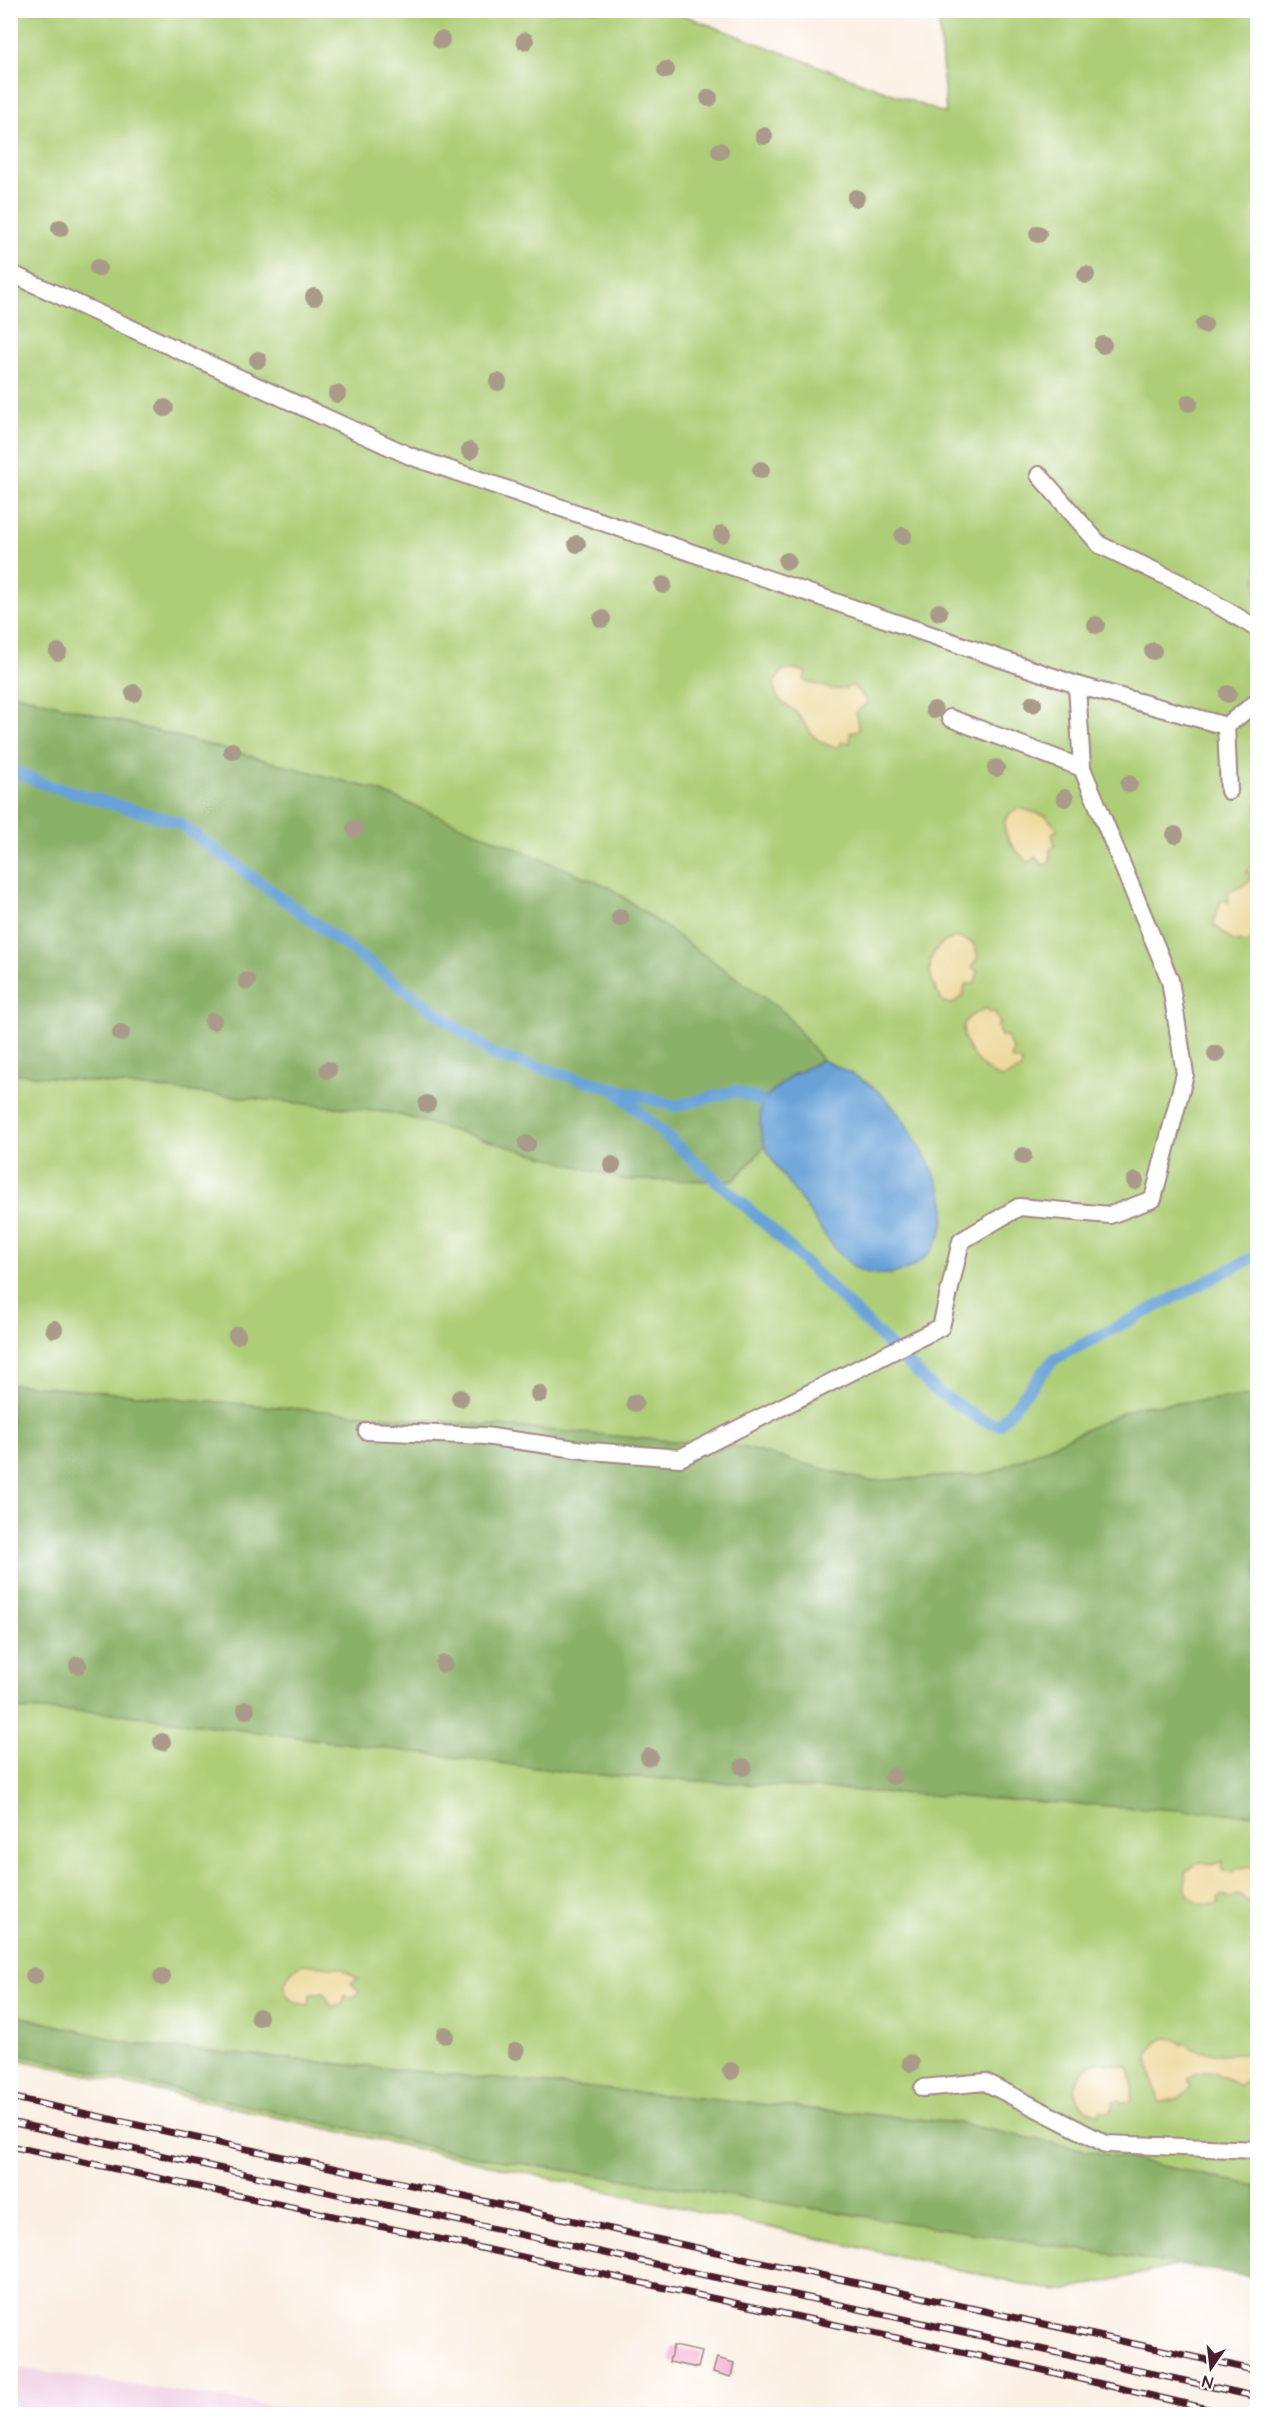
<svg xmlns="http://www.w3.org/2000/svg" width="1268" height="2425" viewBox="0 0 1268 2425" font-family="'Architects Daughter',sans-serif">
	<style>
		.built { fill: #f0d0e4 }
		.green { fill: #adce76; stroke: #7c7650; stroke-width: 1.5 }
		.forest { fill: #8ab167; stroke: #6a6849; stroke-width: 1.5 }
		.sand { fill: #eeda9e; stroke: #9c7c64; stroke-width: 1.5 }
		.water { fill: #68a2d7; stroke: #596081; stroke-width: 1.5 }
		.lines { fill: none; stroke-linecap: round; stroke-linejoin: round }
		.stream { stroke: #68a2d7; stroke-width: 12 }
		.building { fill: #f1a2ce }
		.lane-casing { stroke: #a28786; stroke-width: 20 }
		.lane { stroke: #fff; stroke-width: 16 }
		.rail-casing { stroke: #4a1f2b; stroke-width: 7 }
		.rail { stroke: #fff; stroke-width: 4.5; stroke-dasharray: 14; stroke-linecap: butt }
		.tree { fill: #aa9a8a }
	</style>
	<rect width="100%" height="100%" fill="#fff"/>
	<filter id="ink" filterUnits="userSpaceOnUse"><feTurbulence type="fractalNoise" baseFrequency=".0167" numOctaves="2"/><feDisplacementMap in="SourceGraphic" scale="12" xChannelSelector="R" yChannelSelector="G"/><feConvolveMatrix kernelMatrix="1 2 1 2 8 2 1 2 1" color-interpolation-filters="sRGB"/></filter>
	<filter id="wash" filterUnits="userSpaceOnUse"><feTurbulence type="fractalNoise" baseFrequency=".008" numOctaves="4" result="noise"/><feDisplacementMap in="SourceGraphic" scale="24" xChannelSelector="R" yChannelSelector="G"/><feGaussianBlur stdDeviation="1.35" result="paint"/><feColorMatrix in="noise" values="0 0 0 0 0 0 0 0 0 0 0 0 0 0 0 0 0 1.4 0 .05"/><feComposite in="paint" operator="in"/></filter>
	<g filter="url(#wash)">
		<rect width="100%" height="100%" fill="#faefe2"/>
		<!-- built -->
		<path class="built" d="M11,2367L328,2414H11Z"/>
		<!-- green -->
		<path class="green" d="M10,11H672L946,114L938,11H1257L1258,2223L1184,2264L1059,2292L11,2058Z"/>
		<!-- forest -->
		<path class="forest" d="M10,692L374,789L609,887L784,1012L822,1060L791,1076L760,1125L765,1146L733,1181L625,1180L392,1113L11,1073Z
			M11,1384L742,1447L868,1481L989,1474L1135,1407L1257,1395V1815L582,1774L112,1713L11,1709Z
			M11,2014L132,2044L958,2123L1257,2186V2277L472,2156L11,2053Z"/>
		<!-- sand -->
		<path class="sand" d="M795,669L806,672L804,681L832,689H842L852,685L868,702L856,713L859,730L850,733V743L842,742L838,748C812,741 814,736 799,716C788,701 777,709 774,683L782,671Z
			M1019,808L1046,816L1058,830L1052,833L1055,846L1050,848V862L1043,865L1035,857L1029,863C1012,849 989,821 1019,808Z
			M1257,859V936L1248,943L1233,941L1213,924L1221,900L1229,902L1228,893L1248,883L1254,873H1246Z
			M955,937L973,943L978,956L972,968L978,971L975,984H965L963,996L952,1004L943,1002C926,976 921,951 955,937Z
			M987,1008L990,1013L994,1011L1000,1023L997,1026L1001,1036H1007L1013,1051L1011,1059L1022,1062L1021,1069L1004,1078C985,1076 958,1044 964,1025C967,1015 979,1012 987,1008Z
			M1257,1012V1043C1249,1036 1246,1025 1250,1015Z
			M1223,1861L1221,1866L1223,1871L1233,1873L1236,1868L1257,1866V1905L1237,1895L1230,1898L1224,1895L1218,1899L1219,1904C1193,1907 1182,1899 1186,1871L1200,1862L1212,1865Z
			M302,1964L341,1968L358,1979L351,1983L359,1992L352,1998L345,1995L343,2004L332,2007L324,1993L311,1994L309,2005C305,2004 298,2004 294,2002C276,1991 288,1970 302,1964Z
			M1165,2038L1175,2039L1182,2045L1184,2042L1192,2049L1226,2055C1236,2051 1248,2054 1257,2058V2075L1251,2083L1244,2081L1239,2086C1222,2075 1206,2065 1188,2078L1191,2087L1179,2098L1159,2103C1155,2080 1135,2050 1165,2038Z
			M1095,2062L1127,2066C1133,2074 1133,2091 1132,2101L1122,2104L1119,2100L1113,2102L1111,2112L1100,2111L1099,2115C1068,2105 1068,2078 1095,2062Z"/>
		<!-- water -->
		<path class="water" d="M822,1060C845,1070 870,1081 888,1101C907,1122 946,1184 945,1212C944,1255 902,1285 862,1271C842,1264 817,1224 806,1207C793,1188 774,1167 765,1146C759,1132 760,1116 761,1101L791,1076Z"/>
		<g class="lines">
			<!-- stream -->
			<path class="stream" d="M10,769L44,784L179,823L494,1055L676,1106L735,1091L761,1101
				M616,1091L772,1230L935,1390L981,1420L999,1425L1054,1359L1258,1255"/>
		</g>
		<g id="blocks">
			<!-- building -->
			<path class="building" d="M673,2346L702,2352L698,2368L669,2362Z
				M717,2358L734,2363L731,2377L713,2372Z"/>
		</g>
	</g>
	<g filter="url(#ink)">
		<use href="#blocks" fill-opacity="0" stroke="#a28786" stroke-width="1.5"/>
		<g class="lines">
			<defs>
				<path id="lane" d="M10,273L410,456L1077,685L1226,726L1229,791
					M1039,475L1100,545L1180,583L1258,629
					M950,718L1082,768
					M1226,726L1258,701
					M367,1431L485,1436L590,1451L680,1458L941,1327L961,1241L1019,1207L1110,1215L1153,1199L1185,1074L1170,980L1082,768L1077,685
					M923,2088L985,2082L1106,2144L1258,2150"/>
			</defs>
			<!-- lane casing -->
			<use href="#lane" class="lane-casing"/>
			<!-- lane -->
			<use href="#lane" class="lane"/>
			<defs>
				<path id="rail" d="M10,2097L1258,2371
					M10,2122L1258,2397
					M10,2146L1021,2365L1229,2414"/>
			</defs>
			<!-- rail casing -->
			<use href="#rail" class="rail-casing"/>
			<!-- rail -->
			<use href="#rail" class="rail"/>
		</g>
		<!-- trees -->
		<g class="tree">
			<circle cx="441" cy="40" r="9"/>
			<circle cx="525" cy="41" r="9"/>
			<circle cx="666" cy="70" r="9"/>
			<circle cx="709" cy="98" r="9"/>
			<circle cx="764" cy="136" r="9"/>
			<circle cx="720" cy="151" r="9"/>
			<circle cx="856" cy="198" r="9"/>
			<circle cx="60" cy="228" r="9"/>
			<circle cx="1038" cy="234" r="9"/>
			<circle cx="98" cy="268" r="9"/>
			<circle cx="1086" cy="275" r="9"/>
			<circle cx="314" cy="297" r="9"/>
			<circle cx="1204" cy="325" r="9"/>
			<circle cx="1103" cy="345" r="9"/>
			<circle cx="258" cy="360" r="9"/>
			<circle cx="498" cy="382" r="9"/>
			<circle cx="337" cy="394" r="9"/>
			<circle cx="1189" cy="403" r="9"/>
			<circle cx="165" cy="408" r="9"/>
			<circle cx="470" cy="451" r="9"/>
			<circle cx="761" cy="470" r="9"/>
			<circle cx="722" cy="534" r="9"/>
			<circle cx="903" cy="536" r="9"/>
			<circle cx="577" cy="544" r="9"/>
			<circle cx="787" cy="561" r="9"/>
			<circle cx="663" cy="585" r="9"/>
			<circle cx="939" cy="612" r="9"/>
			<circle cx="602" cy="619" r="9"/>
			<circle cx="1096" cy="625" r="9"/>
			<circle cx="1153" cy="651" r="9"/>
			<circle cx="58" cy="652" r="9"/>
			<circle cx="134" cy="693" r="9"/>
			<circle cx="1228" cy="694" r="9"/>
			<circle cx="1033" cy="704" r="9"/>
			<circle cx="934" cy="710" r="9"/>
			<circle cx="232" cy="751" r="9"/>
			<circle cx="996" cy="768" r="9"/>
			<circle cx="1129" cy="784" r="9"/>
			<circle cx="1065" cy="798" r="9"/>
			<circle cx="355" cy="829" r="9"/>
			<circle cx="1175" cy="835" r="9"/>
			<circle cx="620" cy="918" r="9"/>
			<circle cx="247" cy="981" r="9"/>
			<circle cx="213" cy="1021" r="9"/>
			<circle cx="121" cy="1033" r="9"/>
			<circle cx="1216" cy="1054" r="9"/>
			<circle cx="328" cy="1070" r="9"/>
			<circle cx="427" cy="1104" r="9"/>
			<circle cx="527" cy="1144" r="9"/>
			<circle cx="1023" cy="1156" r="9"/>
			<circle cx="612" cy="1165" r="9"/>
			<circle cx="1135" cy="1181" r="9"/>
			<circle cx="54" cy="1329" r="9"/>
			<circle cx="237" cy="1335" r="9"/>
			<circle cx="539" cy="1394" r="9"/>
			<circle cx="460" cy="1398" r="9"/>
			<circle cx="635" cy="1403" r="9"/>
			<circle cx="444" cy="1664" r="9"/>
			<circle cx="78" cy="1665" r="9"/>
			<circle cx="246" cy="1710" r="9"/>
			<circle cx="162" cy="1742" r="9"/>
			<circle cx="649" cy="1757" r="9"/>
			<circle cx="743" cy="1767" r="9"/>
			<circle cx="893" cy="1776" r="9"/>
			<circle cx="34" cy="1976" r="9"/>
			<circle cx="162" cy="1977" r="9"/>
			<circle cx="259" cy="2017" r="9"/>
			<circle cx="445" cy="2035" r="9"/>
			<circle cx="516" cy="2051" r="9"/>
			<circle cx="911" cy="2063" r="9"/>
			<circle cx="731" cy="2071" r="9"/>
		</g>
	</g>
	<!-- margin -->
	<rect width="1268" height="2425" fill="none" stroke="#fff" stroke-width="36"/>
	<!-- north arrow -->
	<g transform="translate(1211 2368) rotate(194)" stroke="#ffffff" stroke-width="4.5" paint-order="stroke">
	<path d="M0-4.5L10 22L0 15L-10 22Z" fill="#4a1f2b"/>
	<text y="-9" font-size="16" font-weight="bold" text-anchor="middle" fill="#4a1f2b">N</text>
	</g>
</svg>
